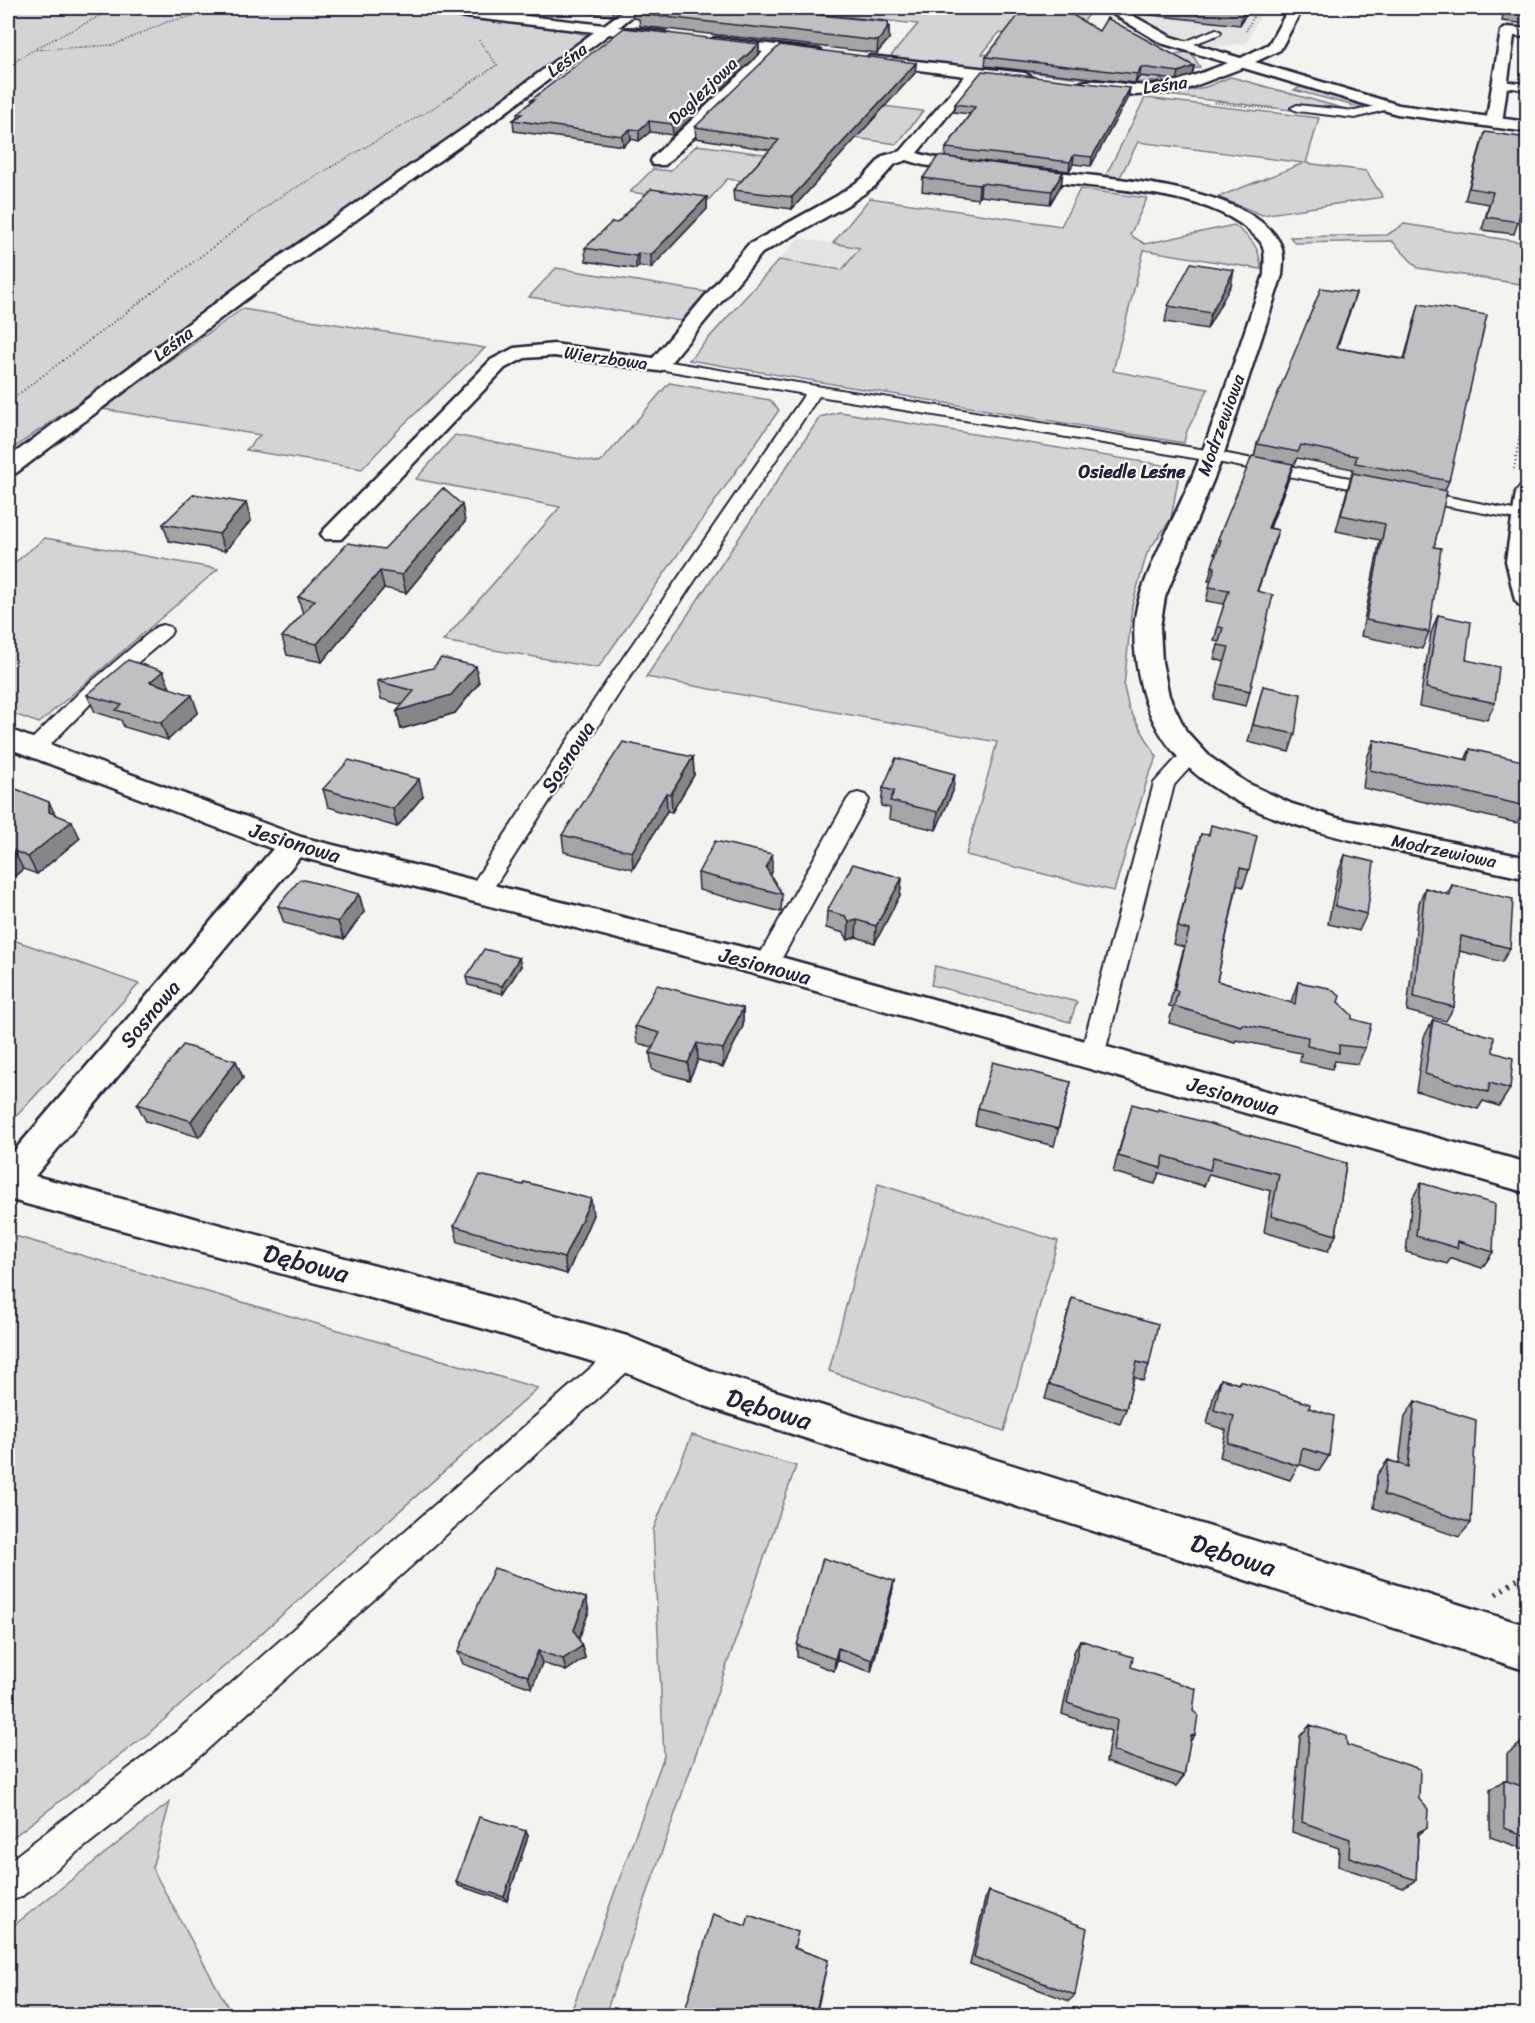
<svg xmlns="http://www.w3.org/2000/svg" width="1535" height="2023" viewBox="0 0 1535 2023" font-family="Sriracha,sans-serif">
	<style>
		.built { fill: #e4e3e2 }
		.green { fill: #d5d4d5; stroke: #7c7b88; stroke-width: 1.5 }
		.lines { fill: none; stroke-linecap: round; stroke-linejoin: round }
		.service-casing { stroke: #22223b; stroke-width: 4 }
		.minor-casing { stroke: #22223b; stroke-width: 5 }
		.tertiary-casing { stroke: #22223b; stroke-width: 5 }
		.path-far3 { stroke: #22223b; stroke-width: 1.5; stroke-dasharray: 1 2; stroke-linecap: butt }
		.path-far2 { stroke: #22223b; stroke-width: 2; stroke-dasharray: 1 3; stroke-linecap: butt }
		.path-far1 { stroke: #22223b; stroke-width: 3; stroke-dasharray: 1.5 4; stroke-linecap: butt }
		.path { stroke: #22223b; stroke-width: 5; stroke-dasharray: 2 6; stroke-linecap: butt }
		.service { fill: #fdfcf7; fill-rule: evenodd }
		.minor { fill: #fdfcf7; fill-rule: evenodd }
		.tertiary { fill: #fdfcf7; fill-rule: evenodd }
		.wall { fill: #a5a4a7; stroke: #22223b; stroke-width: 1.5 }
		.shaded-wall { fill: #868688; stroke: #22223b; stroke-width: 1.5 }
		.building { fill: #c0bfc2; stroke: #22223b; stroke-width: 1.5 }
		.labels { text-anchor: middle; stroke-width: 4.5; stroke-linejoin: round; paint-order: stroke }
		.far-street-label { font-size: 18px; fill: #22223b; stroke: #fdfcf7 }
		.far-neighbourhood-label { font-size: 18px; font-weight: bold; fill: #22223b; stroke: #fdfcf7 }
		.street-label { font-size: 21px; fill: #22223b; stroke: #fdfcf7 }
		.near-street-label { font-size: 26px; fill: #22223b; stroke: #fdfcf7 }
	</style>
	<rect width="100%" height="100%" fill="#f4f3ef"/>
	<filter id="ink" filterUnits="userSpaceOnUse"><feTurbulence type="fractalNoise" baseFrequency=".0167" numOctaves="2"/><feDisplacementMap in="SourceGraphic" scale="12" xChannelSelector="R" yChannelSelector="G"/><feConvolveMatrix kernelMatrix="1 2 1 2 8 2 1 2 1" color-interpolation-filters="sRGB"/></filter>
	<g filter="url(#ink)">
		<!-- built -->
		<path class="built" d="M1123,8H1264L1246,43L1215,47L1168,33Z
			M799,238L861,248L842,271L779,260Z"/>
		<!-- green -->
		<path class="green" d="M8,8H408L566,30L591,36L486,114L8,452Z
			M822,8H1081L1090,13L1069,41L999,33L982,54L1149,78L1159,57L1187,52L1192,54L1200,67L1158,81L1126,83L890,57L918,24L817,13Z
			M1230,77L1235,78L1356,112L1294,105L1291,110L1167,95L1206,87Z
			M1306,85L1372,106L1373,108L1370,110L1294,90Z
			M1145,98L1319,118L1306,163L1366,171L1383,197L1262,215L1218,197L1304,163L1138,142L1119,179L1105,177Z
			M827,99L923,111L897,144L797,130Z
			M697,145L778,156L753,182L727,179L706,203L630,192L653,169L670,171Z
			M1080,189L1147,198L1130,235L1145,244L1234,225C1251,238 1260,247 1261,269L1144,250L1113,371L1208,389L1186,433L1184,443L689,360L779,260L842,270L860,248L833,243L870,198L1061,226Z
			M1404,224L1527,243V285L1418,268L1392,241L1295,243L1290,237L1387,235Z
			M556,268L706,292L681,321L529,297Z
			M242,309L485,348L402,426L362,469L246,450L260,435L103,409Z
			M669,383L770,400L779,410L598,668L443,641L560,507L416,479L455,435L600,463Z
			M840,412L1180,468L1171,519L1147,553L1132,606L1124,687L1129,709L1157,757L1148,777L1114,891L966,855L997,742L646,677L820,417Z
			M45,538L218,569L39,723L8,712V568Z
			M8,938L139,984L8,1125Z
			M935,966L1077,1002L1070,1022L931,985Z
			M878,1184L1058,1241L1004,1431L829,1371Z
			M8,1234L538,1388L149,1733L8,1841Z
			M692,1435L796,1466L605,2015H570L664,1756L653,1530Z
			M170,1802L152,1868L232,2015H8V1930Z"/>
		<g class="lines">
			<defs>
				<path id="service" d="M1216,29L1221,32L1220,34L1186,47L1177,45Z
					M1500,81L1528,84V90L1496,86L1494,84Z
					M1388,103L1392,104V108L1355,118L1297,111L1291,108L1297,105L1355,111Z
					M658,360L1212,451L1380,484L1388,489L1380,494L1212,461L819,396L627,681L487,898L479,900L471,898L468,892L471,886L607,681L805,394L653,368L650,365L653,362Z
					M1414,490L1528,513V521L1408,499L1406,495L1408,491Z
					M163,625L170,627L172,631L170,635L97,697L41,754H27L24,749L27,744L83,689L156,627Z
					M1192,747L1199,749L1202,754L1174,785L1104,1056L1101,1063L1092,1066L1083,1063L1080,1056L1154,783L1185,749Z
					M858,793L865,795L869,800L778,965L774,971L766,974L758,971L754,965L847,800L851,795Z
					M627,1341L637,1345L641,1354L637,1363L201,1755L21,1897L8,1902V1862L177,1731L617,1345Z"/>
				<path id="minor" d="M439,8H458L604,25L627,8H642L619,27L664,32L671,36L664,40L609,34L478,133L270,281L16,473L8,475V458L256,273L466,127L594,32L457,16Z
					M1103,8H1119L1171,37L1247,60L1249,63L1247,66L1179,92L1135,95L1080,88L1077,85C1085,76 1119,84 1132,85C1167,88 1196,75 1228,63L1161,43Z
					M1508,27L1528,29V37L1514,36L1502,123L1494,128L1486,123L1501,31Z
					M715,38L819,50L826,54L819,58L779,54L665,165H653L651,161L653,157L763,52L710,45L708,42Z
					M870,56L1025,73L1033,78L1025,83L979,77L917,153C998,178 1232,165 1278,240C1285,250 1283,263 1282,275L1223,456L1165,597L1160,627L1162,662L1169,696L1186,731L1210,757L1247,783L1292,804L1337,818L1528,858V879C1482,869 1436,859 1390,849C1287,826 1162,798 1139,677C1134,651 1131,622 1140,596C1156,548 1183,503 1201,455C1224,396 1243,335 1264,275C1264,264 1267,248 1259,240C1217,192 1123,191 1064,183C1017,177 970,171 923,165L907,160L895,164L875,186L849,204L762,253L665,369L658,371L554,356L525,358L505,368L341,539H325L321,534L325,529L491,360L514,348L554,344L653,358L748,245L837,196L863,178L883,156L901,151L965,76L865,63L863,60Z
					M1528,485V607L1519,605L1515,600L1506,561L1516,492L1520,487Z
					M8,729L301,837L766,953L1528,1163V1193L766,977L300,857L35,1176L485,1295L627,1336L711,1371L1528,1626V1671L705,1406L620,1370L485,1329L8,1199V1158L273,849L8,748Z"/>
				<path id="tertiary" d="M1289,8H1303L1280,50L1255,62L1399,105L1528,122V132L1397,114L1237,66L1235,63L1237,60L1269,44Z"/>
			</defs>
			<!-- service casing -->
			<use href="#service" class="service-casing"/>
			<!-- minor casing -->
			<use href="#minor" class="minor-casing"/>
			<!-- tertiary casing -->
			<use href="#tertiary" class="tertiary-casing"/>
			<!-- path-far3 -->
			<path class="path-far3" d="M1249,8L1257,9
				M1246,31L1258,8
				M36,48L116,8
				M8,66L33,50L114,45L167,22L229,8
				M1215,103L1273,109
				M248,221L278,198L433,108L497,65L478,39"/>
			<!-- path-far2 -->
			<path class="path-far2" d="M8,402L250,219
				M1514,469L1528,390"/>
			<!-- path-far1 -->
			<path class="path-far1" d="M1519,625L1528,649"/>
			<!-- path -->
			<path class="path" d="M1496,1594L1528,1572"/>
			<!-- service -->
			<use href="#service" class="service"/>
			<!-- minor -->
			<use href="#minor" class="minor"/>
			<!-- tertiary -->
			<use href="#tertiary" class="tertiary"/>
		</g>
		<!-- wall -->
		<path class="wall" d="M492,8H624L613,16L554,9L549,13Z
			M632,8H796L792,12L888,22L889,39L877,53L640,26L639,19L633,18Z
			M1123,8H1249L1240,25L1133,13Z
			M1504,8H1527V24L1502,21Z
			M1099,31L1194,66L1192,75L1177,80L1140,76L1135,83L985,66L986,57Z
			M759,44V54L673,135L650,132L639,141L631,139L623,146L514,131L513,120L517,117V113L531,102V100Z
			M1527,58V79H1525Z
			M916,63L915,73L792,209L734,201L733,190L770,150L696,138L695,127Z
			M1130,88L1128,97L1091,166L1073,164L1069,171L945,157L946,148L970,114L954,112L955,104Z
			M1527,138V197L1526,202L1523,201L1518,222L1514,234L1482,230L1489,204L1465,200L1481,144Z
			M1063,172L1061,185L1050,204L980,196L978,199L922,191L923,178Z
			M707,197V209L651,268L639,266L636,269L586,261L585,248L617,223Z
			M1231,285L1207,329L1165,322L1168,306Z
			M1356,293L1337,348L1404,359L1419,304L1449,481L1445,490L1434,547L1429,632L1422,649L1361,636L1380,540L1336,531L1353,469L1297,458L1294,465H1293L1289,478L1270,528L1278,530L1257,592L1250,691L1246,706L1214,699L1225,662L1214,659L1219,642L1214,641L1224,604L1206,601L1211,581H1208L1216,554H1214L1218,539L1254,457L1257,444Z
			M246,503L251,520L225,551L169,541L163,524Z
			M462,505L465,522L406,593L384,588L322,662L287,655L282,637L303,614L298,597L384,549Z
			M1438,615L1495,703L1487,720L1419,706L1431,633Z
			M377,681L479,683L455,713L401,729L397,711L403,705L381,699Z
			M1263,686L1295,734L1289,752L1248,742Z
			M170,688L198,712L168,740L124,727L121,720L95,712L87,695Z
			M1374,740L1465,760L1470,749L1526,806L1517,823L1363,788L1367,758Z
			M693,757L694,775L672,812L667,811L633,869L564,852L562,835Z
			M883,788L953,791L936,830L889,819L890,808L881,806Z
			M323,789L423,796L397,827L328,807Z
			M8,796L55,814L80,838L37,874L23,869L10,880L8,879Z
			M1201,834L1249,870L1243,887L1237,885L1217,981L1291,1003L1292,999L1298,982L1338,1002L1352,1019L1365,1048L1358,1064L1335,1061L1332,1069L1300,1062L1301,1053L1236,1040L1235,1042L1169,1023L1173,1007L1169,1006L1184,947L1173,944Z
			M1345,855L1367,914L1359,931L1328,924L1338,873Z
			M772,872L770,875L782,894L781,912L699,890L698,873Z
			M902,878L900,895L875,943L856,937L848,940L844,933L826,928L827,911Z
			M1452,885L1510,948L1502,962L1459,951L1454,1007L1446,1021L1407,1011L1419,903L1425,888L1447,894Z
			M359,894L364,912L344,939L284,923L278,906Z
			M521,966L503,994L468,985L466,977Z
			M743,1008V1026L723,1067L698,1060L689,1080L652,1070L650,1053L653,1047L637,1043L635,1026Z
			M1433,1020L1493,1052L1510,1089L1499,1106L1483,1101L1478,1109L1416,1091L1424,1037Z
			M236,1061L243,1078L199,1137L146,1121L137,1104Z
			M1071,1082L1054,1146L975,1125L978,1108Z
			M1127,1121L1346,1163L1336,1235L1328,1251L1264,1232L1271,1191L1209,1174L1204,1186L1159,1173L1155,1184L1113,1172Z
			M1421,1183L1493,1252L1482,1268L1451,1258L1447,1264L1406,1252L1412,1199Z
			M523,1185L593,1215L567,1274L458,1242L454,1226Z
			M1072,1298L1149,1365L1143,1381L1134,1377L1126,1409L1120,1424L1045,1399Z
			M1221,1379L1238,1384L1240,1381L1309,1408L1329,1456L1319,1471L1299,1464L1290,1480L1220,1457L1226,1430L1207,1424L1214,1394Z
			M1415,1401L1471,1523L1459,1537L1374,1508L1377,1475L1388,1460L1399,1464L1405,1416Z
			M894,1581L892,1593L871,1672L837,1660L834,1671L797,1657V1645Z
			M589,1611L579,1639L582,1646L585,1658L566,1671L542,1663L532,1688L463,1664L458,1652Z
			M1080,1640L1131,1667L1195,1735L1189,1743L1184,1776L1176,1786L1106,1762L1111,1731L1062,1714L1074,1652Z
			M1310,1725L1347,1745L1419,1799L1427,1828L1418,1835L1416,1880L1403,1888L1338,1866L1339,1848L1292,1832L1300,1736Z
			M1521,1743L1527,1745V1850L1490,1837V1790L1504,1780L1507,1781V1754Z
			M528,1836L507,1901L459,1886L456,1882Z
			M989,1891L1075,1995L1069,2001L970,1964L985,1899Z
			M746,1926L797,1940L795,1948L828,1960L816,2016H693L688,2014L686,2007Z"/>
		<!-- shaded-wall -->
		<path class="shaded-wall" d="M549,8H554V9L549,13Z
			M612,8H624L613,16Z
			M785,8H796L781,23V11Z
			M1245,8H1249L1240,25L1243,11Z
			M888,22L887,30L889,27V39L877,53L878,41Z
			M759,44V54L673,135L672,124Z
			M916,63L915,73L792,209V197Z
			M1194,66L1192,75L1177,80L1179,72Z
			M1141,67L1140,76L1135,83L1137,74Z
			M1130,88L1128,97L1091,166L1092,157Z
			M649,121L650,132L639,141V130Z
			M630,129L631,139L623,146L622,136Z
			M1074,155L1073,164L1069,171L1070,162Z
			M1063,172L1061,185L1050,204L1052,191Z
			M981,183L980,196L978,199L979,185Z
			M707,197V209L651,268V255Z
			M638,253L639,266L636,269V256Z
			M1234,270L1231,285L1207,329L1211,313Z
			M1356,293L1352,306L1332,360L1336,348Z
			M1293,464L1289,478L1264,542L1268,528Z
			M246,503L251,520L225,551L219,534Z
			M462,505L465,522L406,593L402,575Z
			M1278,530L1274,544L1252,606L1257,591Z
			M380,571L384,588L322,662L317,644Z
			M476,666L479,683L455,713L401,729L397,711Z
			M163,671L170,688L150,682Z
			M192,695L198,712L168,740L161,723Z
			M693,757L694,775L672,812L671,794Z
			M955,774L953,791L936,830L938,812Z
			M419,779L423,796L397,827L393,809Z
			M666,793L667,811L633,869L632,852Z
			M49,802L58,820L49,812Z
			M72,821L80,838L37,874L28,857Z
			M14,851L23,869L10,880L8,876V857Z
			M772,854V872L766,886V868Z
			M902,878L900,895L875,943L876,926Z
			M359,894L364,912L344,939L338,922Z
			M857,920L856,937L848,940L849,922Z
			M519,958L521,966L503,994L502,986Z
			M743,1008V1026L723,1067V1049Z
			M697,1043L698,1060L689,1080L688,1063Z
			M236,1061L243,1078L199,1137L191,1121Z
			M591,1199L593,1215L567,1274L564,1258Z
			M894,1581L892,1593L871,1672L872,1660Z
			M586,1598L589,1611L577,1643L574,1630Z
			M582,1646L585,1658L566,1671L563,1659Z
			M838,1648L837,1660L834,1671L835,1659Z
			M538,1651L542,1663L532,1688L528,1676Z
			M526,1831L528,1836L507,1901L504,1897Z"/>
		<!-- building -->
		<path class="building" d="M644,8H785L781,11L888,22L887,27H889L878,41L639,14L647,8Z
			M1024,8H1061L1099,31L1107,18L1194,66L1179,72L1141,67L1137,74L986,57Z
			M1207,8H1245L1243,11Z
			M1506,8H1527V14L1505,11Z
			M624,28L759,44L672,124L649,121L639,130L630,129L622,136L513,120L522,114L517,113L534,100H531Z
			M780,45L916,63L792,197L733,190L779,140L695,127Z
			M982,71L1130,88L1092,157L1074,155L1070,162L946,148L975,107L955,104Z
			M1485,132L1527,138V189H1526L1518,222L1486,217L1493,192L1469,188Z
			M938,156L1063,172L1052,191L981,183L979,185L923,178Z
			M651,189L707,197L651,255L638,253L636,256L585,248L612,222L617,223Z
			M1191,263L1234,270L1211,313L1168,306Z
			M1321,288L1356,293L1336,348L1405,360L1419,304L1487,315L1449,481L1355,463L1357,456L1301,445L1298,452L1257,444Z
			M1252,456L1293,464L1268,528L1278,530L1257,591L1273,595L1250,691L1218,684L1229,647L1218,645L1223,628L1217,626L1229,590L1209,587L1215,567L1212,566L1221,540L1218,539Z
			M1353,473L1447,491L1434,547L1441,548L1429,632L1366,620L1385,524L1341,515Z
			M443,488L462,505L402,575L380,571L317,644L282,637L315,600L298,597L348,543L384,549Z
			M194,494L246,503L219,534L163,524Z
			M1438,615L1471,622L1466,660L1499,667L1495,703L1426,688Z
			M441,658L476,666L451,695L397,711L414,691L377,681L433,668Z
			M128,660L163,671L150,682L192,695L161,723L116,710L122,705L87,695Z
			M1263,686L1301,694L1295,734L1253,725Z
			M1374,740L1468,760L1470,749L1527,762L1526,806L1370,770Z
			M623,742L693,757L671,794L666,793L632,852L562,835Z
			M896,758L955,774L938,812L890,801L894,791L883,788Z
			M349,760L419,779L393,809L323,789Z
			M16,789L49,802V812L72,821L28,857L14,851L8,857V796Z
			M1211,825L1257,836L1249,870L1240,868L1217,981L1295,1004L1298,982L1329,988L1340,996L1338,1002L1352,1015V1019L1371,1024L1365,1048L1339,1045V1053L1307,1046L1308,1037L1242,1024L1241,1026L1174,1006L1178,991L1174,990L1189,930L1178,927L1201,834L1209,835Z
			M715,841L772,854L766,868L782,894L698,873Z
			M1345,855L1374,862L1367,914L1335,906Z
			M853,864L902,878L876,926L857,920L849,922L845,916L827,911Z
			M300,879L359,894L338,922L278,906Z
			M1452,885L1513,899L1510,948L1461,936L1454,1007L1414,997L1425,888L1450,895Z
			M484,949L519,958L502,986L466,977Z
			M657,985L743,1008L723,1049L697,1043L688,1063L650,1053L660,1033L635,1026Z
			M1433,1020L1494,1037L1493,1052L1513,1058L1510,1089L1490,1083L1488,1092L1425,1074Z
			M183,1045L236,1061L191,1121L137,1104Z
			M993,1062L1071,1082L1058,1129L978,1108Z
			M1132,1104L1158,1111V1109L1346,1163L1336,1235L1271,1216L1279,1174L1213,1157L1210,1170L1164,1156L1161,1168L1118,1156Z
			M480,1175L523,1185L524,1182L591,1199L564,1258L454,1226Z
			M1421,1183L1495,1204L1493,1252L1458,1241L1457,1248L1416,1236Z
			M1072,1298L1158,1324L1149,1365L1137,1362L1126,1409L1049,1384Z
			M1221,1379L1239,1384L1240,1381L1310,1404L1309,1408L1334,1416L1329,1456L1302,1448L1299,1466L1228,1443L1234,1416L1214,1410Z
			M1415,1401L1476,1420L1471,1523L1384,1495L1388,1460L1408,1467Z
			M823,1558L894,1581L872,1660L838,1648L835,1659L797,1645Z
			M494,1568L586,1598L574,1630L582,1646L563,1659L538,1651L528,1676L458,1652Z
			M1080,1640L1133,1657L1131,1667L1196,1689L1193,1711L1198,1715L1195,1735L1191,1736L1184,1776L1113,1751L1117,1720L1067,1703Z
			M1310,1725L1346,1736L1347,1745L1420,1769L1419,1799L1428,1809L1427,1828L1418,1832L1416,1880L1349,1857L1350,1839L1302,1822Z
			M1521,1743L1527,1745V1836L1504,1828V1780L1521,1786Z
			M479,1817L526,1831L504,1897L456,1882Z
			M989,1891L1087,1928L1075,1995L974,1957Z
			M713,1914L746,1926L749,1915L798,1932L794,1948L828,1960L815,2016H708L686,2007Z"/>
	</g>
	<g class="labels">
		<!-- far-street labels -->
		<g class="far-street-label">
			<text transform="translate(567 60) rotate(-36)" y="6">Leśna</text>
			<text transform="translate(1165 85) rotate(-8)" y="6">Leśna</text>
			<text transform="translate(703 91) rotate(-44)" y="6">Daglezjowa</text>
			<text transform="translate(173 344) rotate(-37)" y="6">Leśna</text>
			<text transform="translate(606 358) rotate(8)" y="6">Wierzbowa</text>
			<text transform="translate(1221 425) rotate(-70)" y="6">Modrzewiowa</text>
			<text transform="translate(1444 851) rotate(12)" y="6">Modrzewiowa</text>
		</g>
		<!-- far-neighbourhood labels -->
		<g class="far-neighbourhood-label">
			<text x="1132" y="478">Osiedle Leśne</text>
		</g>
		<!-- street labels -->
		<g class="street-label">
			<text transform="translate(568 757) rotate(-57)" y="7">Sosnowa</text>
			<text transform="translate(295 843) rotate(17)" y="7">Jesionowa</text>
			<text transform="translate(765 966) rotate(15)" y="7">Jesionowa</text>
			<text transform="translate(150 1014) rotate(-50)" y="7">Sosnowa</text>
			<text transform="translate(1233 1096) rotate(16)" y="7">Jesionowa</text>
		</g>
		<!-- near-street labels -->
		<g class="near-street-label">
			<text transform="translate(306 1263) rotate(15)" y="9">Dębowa</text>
			<text transform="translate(769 1409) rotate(17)" y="9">Dębowa</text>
			<text transform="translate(1233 1555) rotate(18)" y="9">Dębowa</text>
		</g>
	</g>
	<!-- margin -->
	<rect width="1535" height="2023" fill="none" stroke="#fdfcf7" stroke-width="30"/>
	<rect x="15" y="15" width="1505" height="1993" fill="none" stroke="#22223b" stroke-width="2" filter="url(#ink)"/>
</svg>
